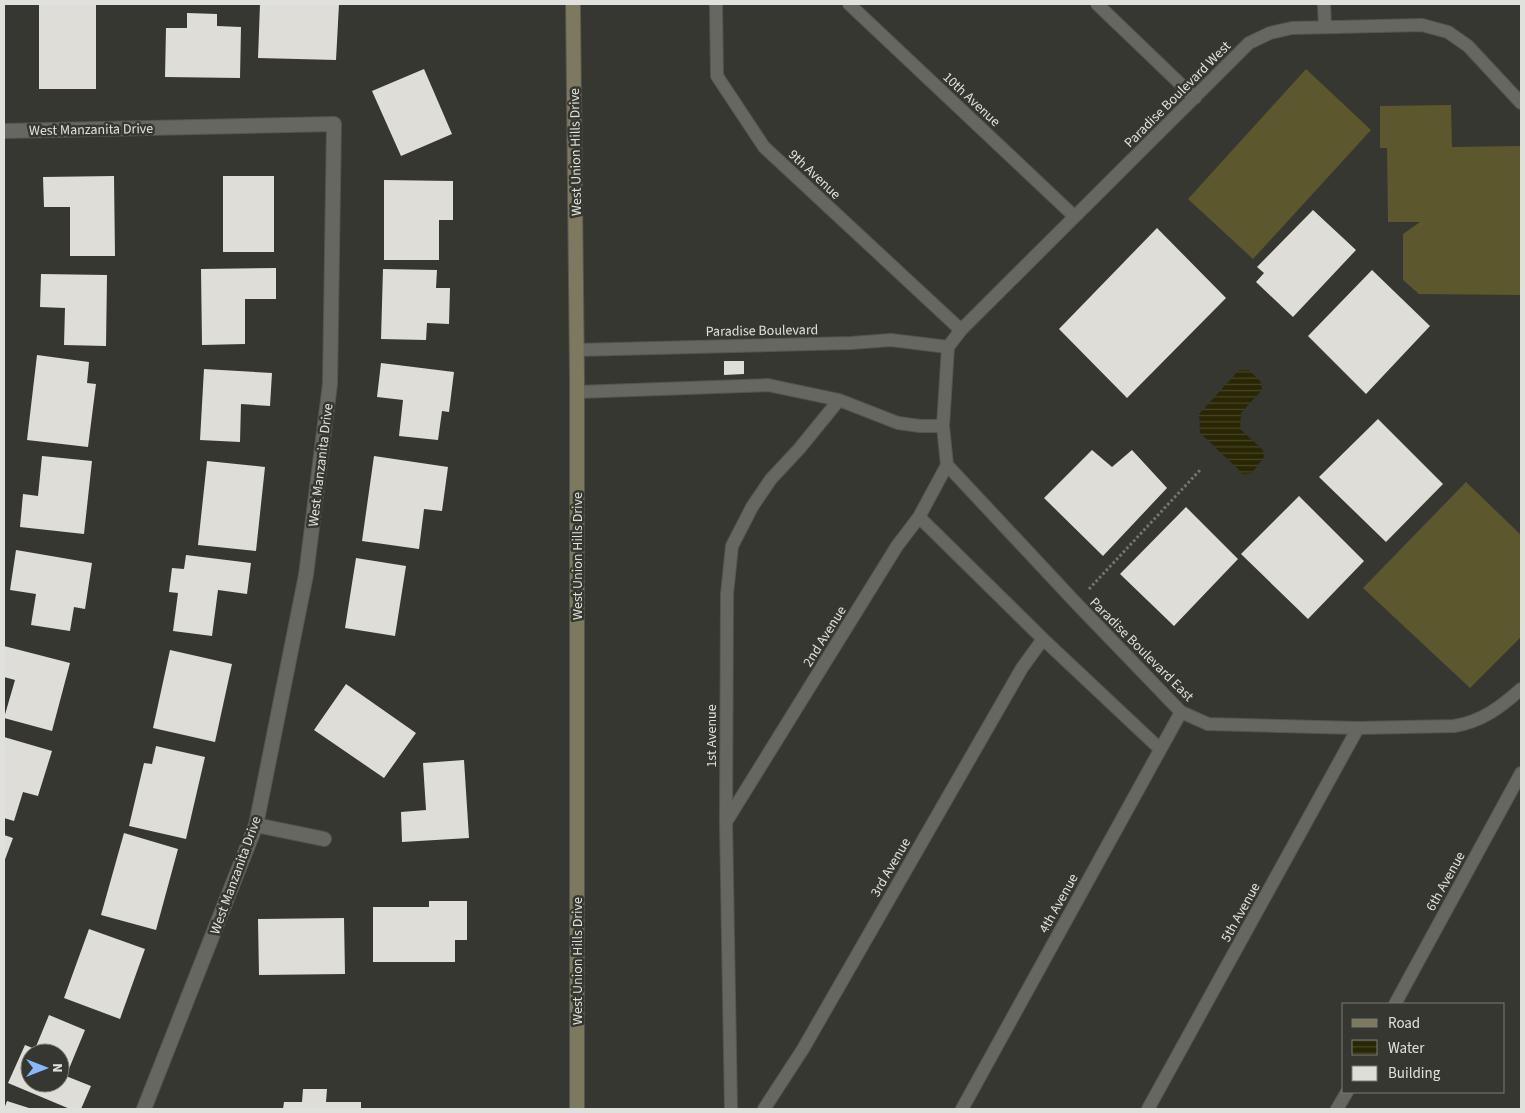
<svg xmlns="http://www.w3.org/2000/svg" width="1525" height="1113" viewBox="0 0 1525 1113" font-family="'Source Sans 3',sans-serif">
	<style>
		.pitch { fill: #5c572c }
		.water { fill: url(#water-rules) }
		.building { fill: #deddd7; fill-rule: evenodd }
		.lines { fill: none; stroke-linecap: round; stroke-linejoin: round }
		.service-casing { stroke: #555450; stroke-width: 14 }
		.minor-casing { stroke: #555450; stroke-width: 16 }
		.secondary-casing { stroke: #555450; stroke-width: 16 }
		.path { stroke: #767671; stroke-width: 3; stroke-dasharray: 2.5 2.5; stroke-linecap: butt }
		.service { stroke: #676761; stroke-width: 12 }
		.minor { stroke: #676761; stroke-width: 14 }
		.secondary { stroke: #7c795e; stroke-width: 14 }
		.labels { text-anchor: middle; stroke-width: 5; stroke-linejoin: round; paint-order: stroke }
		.street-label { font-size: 14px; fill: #e0e0dc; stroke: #373731 }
	</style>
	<defs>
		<pattern id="water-rules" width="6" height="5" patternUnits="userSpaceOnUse" patternTransform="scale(1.25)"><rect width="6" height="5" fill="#292604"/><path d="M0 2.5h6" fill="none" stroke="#484528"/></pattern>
	</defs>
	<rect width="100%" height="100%" fill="#373731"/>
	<!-- pitch -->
	<path class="pitch" d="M1306,69L1371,130L1253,259L1188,199Z
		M1451,105L1452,147L1521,146V295L1419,294L1403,280V234L1420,222H1388L1387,148H1380V106Z
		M1466,482L1521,535V637L1470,688L1363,588Z"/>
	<!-- water -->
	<path class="water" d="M1239,370H1249L1261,382L1262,390L1241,413L1240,429L1263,450L1264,457L1252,473L1243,474L1200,433L1199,414Z"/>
	<!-- building -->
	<path class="building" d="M39,4H96V89H39Z
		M260,4H339L336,60L258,58Z
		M187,13L217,14V26L241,27L240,78L165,77L166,28H187Z
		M424,69L452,134L401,156L372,91Z
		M114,176L115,256H70V207H44L43,177Z
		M223,176H274V252H223Z
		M384,180L453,181V220H439V260H384Z
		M1313,210L1356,250L1293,317L1256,282L1264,273L1257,267Z
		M1157,228L1226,298L1127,398L1059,329Z
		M276,268V299H245V344L202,345L201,269Z
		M383,269L437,270L436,288H450L449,324L427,323L426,340L381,339Z
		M1372,270L1430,326L1366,394L1308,336Z
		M41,274L107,275L106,346L64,345L65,308L40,307Z
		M37,355L89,362L87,383L96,384L88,447L27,440Z
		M724,361H744V374L724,375Z
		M381,363L454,372L449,412L442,411L438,440L399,436L403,400L377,397Z
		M204,369L272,373L270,406L241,404L240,442L200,440Z
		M1378,419L1443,484L1386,542L1319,477Z
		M1092,450L1112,467L1132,450L1167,488L1103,556L1044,498Z
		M42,456L92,461L84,534L20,527L23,494L38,496Z
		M374,456L448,467L442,511L424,509L419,549L362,541Z
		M207,461L265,467L256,551L198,545Z
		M1299,496L1364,561L1308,619L1241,554Z
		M1186,507L1238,559L1174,626L1120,574Z
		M16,550L92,563L85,609L74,607L70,631L31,625L36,594L10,590Z
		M186,555L251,563L247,594L218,590L212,636L173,631L178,593L169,592L172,568L184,569Z
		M356,558L406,566L395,636L345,628Z
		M4,646L70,663L52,731L4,718L15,680L4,677Z
		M170,650L232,664L215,742L153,728Z
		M346,684L416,733L384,778L314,730Z
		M4,737L52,751L38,796L23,792L14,821L4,818Z
		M156,746L205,757L186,839L129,826L144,763L152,764Z
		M464,760L469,838L402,842L401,812L426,810L423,763Z
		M124,833L178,849L156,930L101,915Z
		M4,835L13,838L4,862Z
		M429,901H467V940H455V962H373V907H429Z
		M344,918L345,974L259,975L258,919Z
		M89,929L145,949L120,1019L64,998Z
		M49,1015L85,1030L66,1076L91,1086L81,1109H70L8,1083L25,1045L35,1049ZM30,1053H60V1083H30Z
		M303,1089H327L326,1102H361V1109H283L284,1102H302Z
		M7,1101L32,1109H4Z"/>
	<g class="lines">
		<defs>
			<path id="service" d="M716,4L717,76L764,147L961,330
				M849,4L1074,216
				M1097,4L1195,98
				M1324,4L1325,27
				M1521,103L1468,46L1448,32L1422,25L1292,28L1270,33L1249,43L961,330L948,347L943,426L947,465L1076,603L1181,712L1208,724L1358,728L1454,726C1481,722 1501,707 1521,689
				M577,350L851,343L891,340L948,347
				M577,392L768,385L839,400L898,423L920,426H943
				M919,517L1043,639L1160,749
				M726,822L897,546L919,517L947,465
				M1395,1004L1521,773
				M731,1109L726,822L727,594L732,546L752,507L771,479L799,449L839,400
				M764,1109L803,1049L1022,668L1043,639
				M962,1109L1181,712
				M1148,1109L1358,728
				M1337,1109L1347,1092"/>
			<path id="minor" d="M4,131L334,124L330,384L306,575L256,825L144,1109
				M256,825L324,839"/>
			<path id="secondary" d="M573,4L577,377V1109"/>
		</defs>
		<!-- service casing -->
		<use href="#service" class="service-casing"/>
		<!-- minor casing -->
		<use href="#minor" class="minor-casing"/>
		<!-- secondary casing -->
		<use href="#secondary" class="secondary-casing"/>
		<!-- path -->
		<path class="path" d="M1089,589L1201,469"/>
		<!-- service -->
		<use href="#service" class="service"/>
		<!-- minor -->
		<use href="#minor" class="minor"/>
		<!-- secondary -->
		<use href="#secondary" class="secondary"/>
	</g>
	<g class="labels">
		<!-- street labels -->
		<g class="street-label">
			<text transform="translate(1177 94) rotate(-45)" y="5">Paradise Boulevard West</text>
			<text transform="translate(972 99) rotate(43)" y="5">10th Avenue</text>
			<text transform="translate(91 129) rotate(-1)" y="5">West Manzanita Drive</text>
			<text transform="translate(575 152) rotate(-91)" y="5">West Union Hills Drive</text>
			<text transform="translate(815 174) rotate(43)" y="5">9th Avenue</text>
			<text transform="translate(762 330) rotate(-1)" y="5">Paradise Boulevard</text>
			<text transform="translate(320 465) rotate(-83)" y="5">West Manzanita Drive</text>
			<text transform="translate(577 556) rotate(-90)" y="5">West Union Hills Drive</text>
			<text transform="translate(824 636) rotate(-58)" y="5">2nd Avenue</text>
			<text transform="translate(1142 649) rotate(45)" y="5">Paradise Boulevard East</text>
			<text transform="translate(711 736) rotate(-90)" y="5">1st Avenue</text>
			<text transform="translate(890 867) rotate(-60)" y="5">3rd Avenue</text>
			<text transform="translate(235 875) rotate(-70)" y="5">West Manzanita Drive</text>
			<text transform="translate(1445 881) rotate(-61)" y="5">6th Avenue</text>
			<text transform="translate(1058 903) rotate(-61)" y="5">4th Avenue</text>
			<text transform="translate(1240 912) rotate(-61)" y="5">5th Avenue</text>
			<text transform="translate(577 961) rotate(-90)" y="5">West Union Hills Drive</text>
		</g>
	</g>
	<!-- border -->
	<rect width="1525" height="1113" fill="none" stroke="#e0e0dc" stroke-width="10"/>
	<!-- legend -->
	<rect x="1342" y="1003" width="162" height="90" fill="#373731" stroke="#7b7b75"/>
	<rect x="1352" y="1019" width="25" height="8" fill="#7c795e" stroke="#7b7b75"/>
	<text x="1388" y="1028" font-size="15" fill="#e0e0dc">Road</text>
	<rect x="1352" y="1040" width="25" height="15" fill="url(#water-rules)" stroke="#7b7b75"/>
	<text x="1388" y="1053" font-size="15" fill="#e0e0dc">Water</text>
	<rect x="1352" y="1066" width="25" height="15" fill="#deddd7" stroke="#7b7b75"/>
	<text x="1388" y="1078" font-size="15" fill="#e0e0dc">Building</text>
	<!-- north arrow -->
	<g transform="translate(45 1068) rotate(90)"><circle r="24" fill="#373731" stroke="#7b7b75"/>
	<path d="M0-4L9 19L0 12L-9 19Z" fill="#85bbfb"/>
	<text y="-8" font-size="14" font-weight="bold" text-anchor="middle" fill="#e0e0dc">N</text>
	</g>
</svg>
